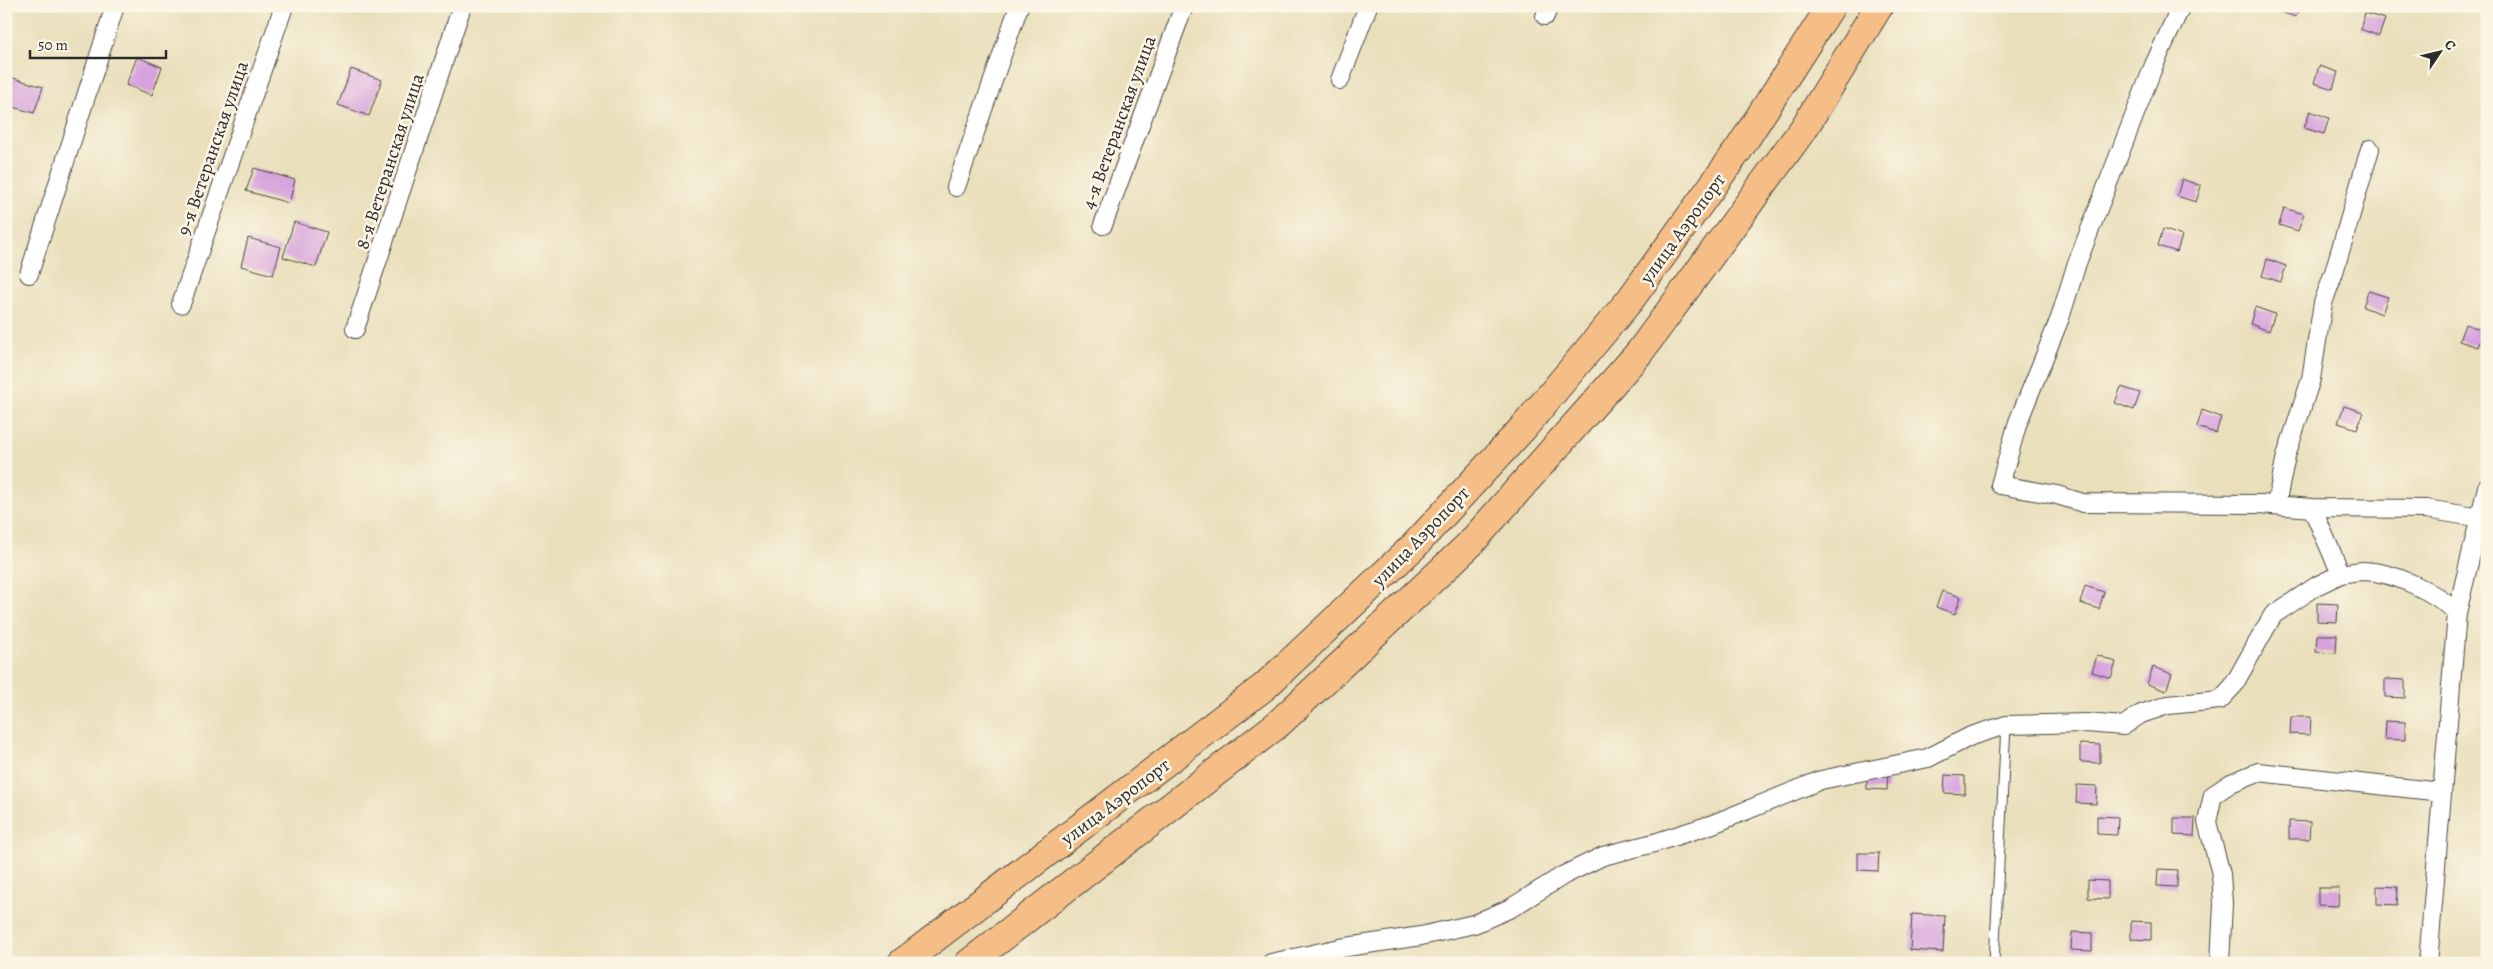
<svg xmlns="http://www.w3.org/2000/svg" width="2493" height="969" viewBox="0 0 2493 969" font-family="Alegreya,serif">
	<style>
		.building { fill: #d6a2dd }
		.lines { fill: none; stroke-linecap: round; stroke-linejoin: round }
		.street-tunnel { stroke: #c3bb9e; stroke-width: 18; stroke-dasharray: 18 9; stroke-linecap: butt }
		.lane-casing { stroke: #484641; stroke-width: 11 }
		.street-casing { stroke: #484641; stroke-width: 20 }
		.primary-casing { stroke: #484641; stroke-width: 30 }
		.lane { stroke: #fff; stroke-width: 9 }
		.street { stroke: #fff; stroke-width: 18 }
		.primary { stroke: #f6be87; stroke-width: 28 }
		.labels { text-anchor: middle; stroke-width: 5; stroke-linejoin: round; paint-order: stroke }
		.street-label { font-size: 19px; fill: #2b2b2b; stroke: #fcf5e5 }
	</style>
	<rect width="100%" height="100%" fill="#fcf5e5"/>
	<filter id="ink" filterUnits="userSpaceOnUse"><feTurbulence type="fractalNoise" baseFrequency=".02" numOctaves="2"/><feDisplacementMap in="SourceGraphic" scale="10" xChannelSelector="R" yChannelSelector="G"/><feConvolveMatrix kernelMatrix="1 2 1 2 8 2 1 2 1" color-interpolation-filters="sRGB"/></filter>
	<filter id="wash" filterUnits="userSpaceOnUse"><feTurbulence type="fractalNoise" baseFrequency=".0096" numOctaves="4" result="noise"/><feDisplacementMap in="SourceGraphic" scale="20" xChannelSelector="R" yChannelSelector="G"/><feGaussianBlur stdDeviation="1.12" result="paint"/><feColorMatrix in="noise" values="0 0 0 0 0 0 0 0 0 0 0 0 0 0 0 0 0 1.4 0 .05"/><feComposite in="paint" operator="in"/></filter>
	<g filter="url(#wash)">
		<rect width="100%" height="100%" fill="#e9dfbb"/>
		<g id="blocks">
			<!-- building -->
			<path class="building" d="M2278,6H2299L2296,17L2277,11Z
				M2365,13L2385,19L2379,36L2360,29Z
				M137,57L162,67L152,95L126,85Z
				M2319,66L2338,72L2333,89L2314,83Z
				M351,69L382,80L369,116L338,105Z
				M10,77L43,87L34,113L6,105V89Z
				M2310,111L2329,118L2324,134L2304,128Z
				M254,168L295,180L289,203L246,191Z
				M2182,179L2201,186L2196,202L2177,196Z
				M2284,208L2304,214L2298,231L2279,225Z
				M294,222L327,232L316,267L283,257Z
				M2163,229L2182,236L2177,252L2158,246Z
				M248,238L281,247L273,275L241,266Z
				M2267,259L2286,266L2281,282L2262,276Z
				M2368,291L2388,297L2382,314L2363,307Z
				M2255,307L2275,314L2269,331L2250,324Z
				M2465,324L2484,331L2478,347L2459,341Z
				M2121,387L2140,393L2134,410L2115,403Z
				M2344,406L2363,412L2357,429L2338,423Z
				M2202,410L2221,417L2216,433L2197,427Z
				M2085,586L2104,592L2099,609L2080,603Z
				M1942,591L1961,597L1955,614L1936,607Z
				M2317,603L2338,604L2337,622L2317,621Z
				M2317,635H2337L2336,653L2316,652Z
				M2097,655L2116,662L2111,678L2092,672Z
				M2153,667L2172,674L2166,691L2147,684Z
				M2385,679L2405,680V698L2385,697Z
				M2291,717H2311L2310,735L2290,734Z
				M2385,721L2405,722V740L2384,739Z
				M2080,744L2100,745V763L2080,762Z
				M1867,771L1888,772L1887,790L1867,789Z
				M1945,775L1965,776V794L1944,793Z
				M2077,785L2097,786L2096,804L2076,803Z
				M2097,816L2118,817L2117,835L2097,834Z
				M2174,818H2195L2194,836L2174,835Z
				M2289,821L2310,822L2309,839H2289Z
				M1858,853H1879L1878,871L1858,870Z
				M2158,869L2178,870L2177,887L2157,886Z
				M2088,880L2108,881V899L2088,898Z
				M2377,886L2398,887L2397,905L2377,904Z
				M2318,888H2339L2338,906L2318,905Z
				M1912,914L1945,916L1943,952L1910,950Z
				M2131,921L2151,922V940L2131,939Z
				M2072,932L2092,933V951L2071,950Z"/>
		</g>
	</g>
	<g filter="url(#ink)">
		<use href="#blocks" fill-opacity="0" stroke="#484641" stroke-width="1"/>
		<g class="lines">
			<!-- street-tunnel -->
			<path class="street-tunnel" d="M1607,963V961"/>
			<defs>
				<path id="lane" d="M1994,963L2006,725"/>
				<path id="street" d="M2181,6L2154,65L2077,263L2060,318L2018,422L2000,485L2057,495L2083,503L2260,504L2312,508L2426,509L2487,519
					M1545,16L1549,6
					M1340,80L1368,6
					M956,187L1019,6
					M1103,225L1184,6
					M29,274L115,6
					M181,304L284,6
					M355,329L462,6
					M2276,505L2286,456L2311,379L2323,303L2334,272L2370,149
					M2341,574C2348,573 2357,571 2364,571C2394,572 2436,592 2457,613L2428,963
					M2457,613L2487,487
					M1271,963L1340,948L1421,936L1474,924L1511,908L1564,875L1603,856L1654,843L1713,824L1821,780L1928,758L1971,736L2006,725L2086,723L2123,726L2141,714L2168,705L2220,700L2233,686L2273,615L2318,585L2341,574L2312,508
					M2220,963L2223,904L2221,874L2207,822L2213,795L2231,783L2258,772L2442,792"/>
				<path id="primary" d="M902,963L1264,687L1414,546L1524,427L1630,300L1739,149L1831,6
					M969,963L1278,724L1470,544L1639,353L1804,128L1879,6"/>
			</defs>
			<!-- lane casing -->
			<use href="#lane" class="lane-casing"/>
			<!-- street casing -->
			<use href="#street" class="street-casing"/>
			<!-- primary casing -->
			<use href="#primary" class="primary-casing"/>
			<!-- lane -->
			<use href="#lane" class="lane"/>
			<!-- street -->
			<use href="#street" class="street"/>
			<!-- primary -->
			<use href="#primary" class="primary"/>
		</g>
	</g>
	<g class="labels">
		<!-- street labels -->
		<g class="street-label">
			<text transform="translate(1118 122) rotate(-70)" y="7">4-я Ветеранская улица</text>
			<text transform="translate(212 148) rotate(-71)" y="7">9-я Ветеранская улица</text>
			<text transform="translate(389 161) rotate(-72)" y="7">8-я Ветеранская улица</text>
			<text transform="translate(1682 228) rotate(-54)" y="7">улица Аэропорт</text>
			<text transform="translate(1420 536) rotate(-46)" y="7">улица Аэропорт</text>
			<text transform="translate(1115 801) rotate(-37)" y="7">улица Аэропорт</text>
		</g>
	</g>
	<!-- margin -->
	<rect width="2493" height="969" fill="none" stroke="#fcf5e5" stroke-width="25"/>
	<!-- north arrow -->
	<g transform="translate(2440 52) rotate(55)" stroke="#fcf5e5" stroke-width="4" paint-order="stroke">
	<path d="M0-4L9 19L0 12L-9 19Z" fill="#2b2b2b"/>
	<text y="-8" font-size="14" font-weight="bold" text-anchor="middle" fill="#2b2b2b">С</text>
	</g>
	<!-- scale -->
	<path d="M30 50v8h136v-8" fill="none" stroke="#2b2b2b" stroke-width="2.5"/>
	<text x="38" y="50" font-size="15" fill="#2b2b2b" stroke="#fcf5e5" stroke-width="4" paint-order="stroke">50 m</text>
</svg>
